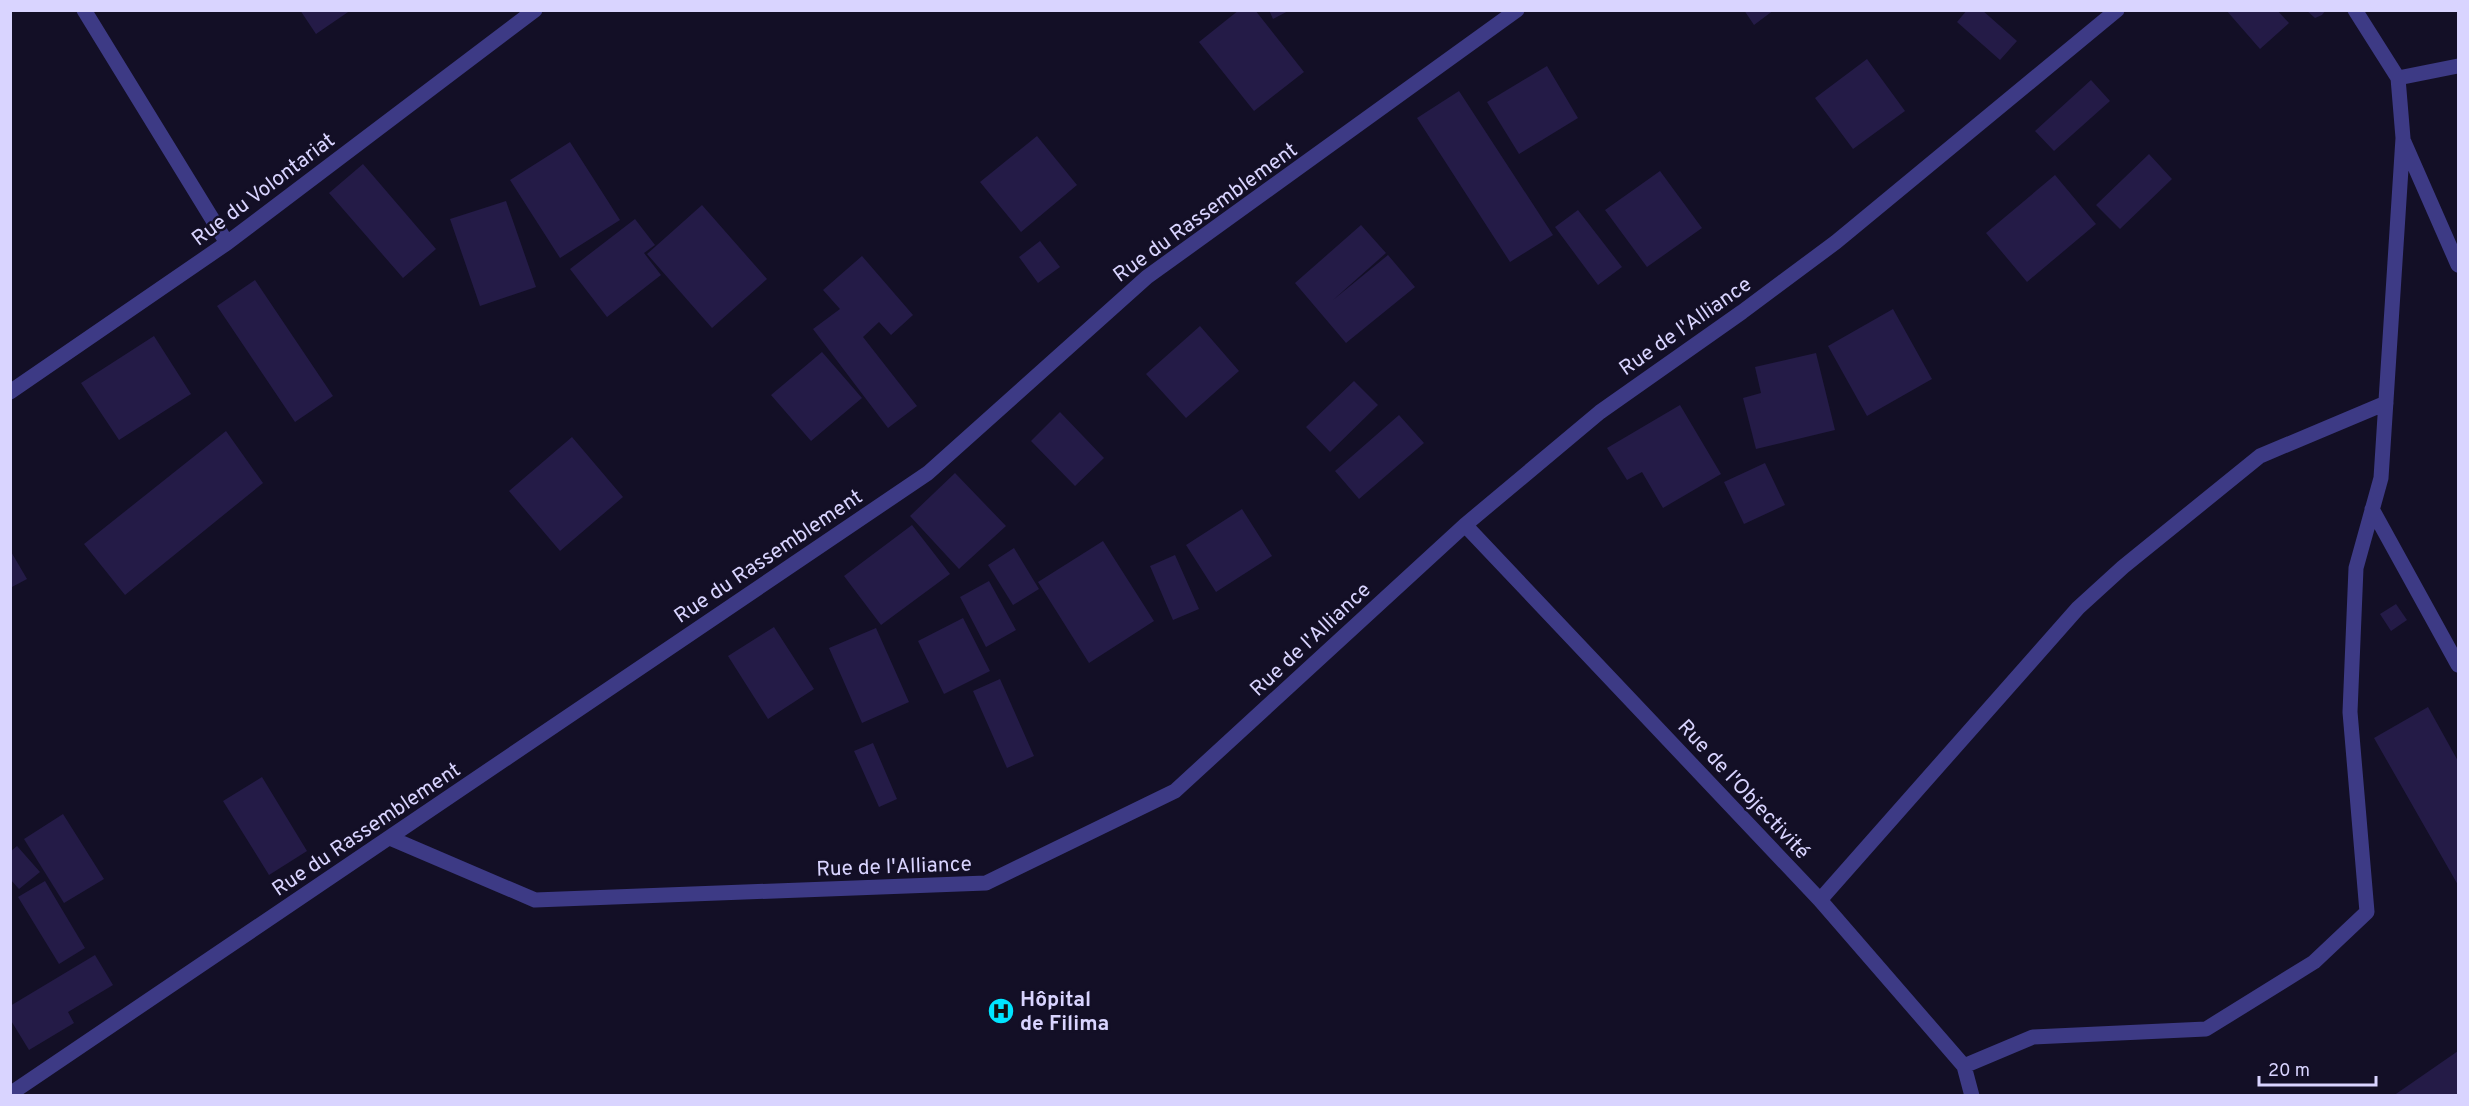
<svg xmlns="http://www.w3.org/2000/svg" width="2469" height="1106" viewBox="0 0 2469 1106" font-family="Overpass,sans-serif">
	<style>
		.building { fill: #241b47 }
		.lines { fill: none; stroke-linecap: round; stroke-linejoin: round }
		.minor { stroke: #3d3a85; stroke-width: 15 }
		.labels { text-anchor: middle; stroke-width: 5; stroke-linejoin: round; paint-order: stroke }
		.street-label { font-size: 21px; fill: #d9d4ff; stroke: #130f26 }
		.poi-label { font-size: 21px; font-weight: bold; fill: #d9d4ff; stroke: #130f26; text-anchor: start }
	</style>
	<rect width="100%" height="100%" fill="#130f26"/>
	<!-- building -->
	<path class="building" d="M300,10H351L316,34Z
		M1239,10H1255L1304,72L1254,111L1199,42Z
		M1269,10H1290L1273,19Z
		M1744,10H1774L1754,25Z
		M1967,10H1982L2017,41L2000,60L1957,22Z
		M2226,10H2277L2289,23L2260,49Z
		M2306,10H2326L2322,15L2315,18Z
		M1867,59L1905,111L1853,149L1815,98Z
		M1547,66L1578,118L1519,154L1487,102Z
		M2091,80L2110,101L2054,151L2035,131Z
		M1459,91L1553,235L1510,262L1417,118Z
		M1037,136L1077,185L1021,232L980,182Z
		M570,142L620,220L560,258L510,180Z
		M2149,154L2172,179L2120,229L2096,205Z
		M363,164L436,249L403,278L329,193Z
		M1660,171L1702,228L1647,267L1605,210Z
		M2055,175L2096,224L2027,282L1986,233Z
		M506,201L536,287L480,306L450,219Z
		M702,205L767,279L712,328L647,254Z
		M1578,210L1622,267L1598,285L1555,227Z
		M635,219L655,245L644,253L661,275L607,317L570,269Z
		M1361,225L1386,253L1333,300L1388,255L1415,287L1346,343L1295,283Z
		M1040,241L1060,267L1038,283L1019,257Z
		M862,256L913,315L891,335L879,322L863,337L917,406L888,428L813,329L840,309L823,290Z
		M255,280L333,396L295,422L217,306Z
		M1893,309L1932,379L1867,416L1828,346Z
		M1200,326L1239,371L1186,418L1146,374Z
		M154,336L191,394L119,440L81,383Z
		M822,352L862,398L811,441L771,395Z
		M1816,353L1835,430L1756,449L1743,398L1761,393L1755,367Z
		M1354,381L1378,405L1330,452L1306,427Z
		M1680,405L1721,474L1663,508L1642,472L1627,480L1607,448Z
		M1060,412L1104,458L1075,486L1031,441Z
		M1399,415L1424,443L1359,499L1335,471Z
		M226,431L263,483L125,595L84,544Z
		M572,437L623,497L560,551L509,491Z
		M1765,463L1785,505L1744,524L1724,482Z
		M955,473L1006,526L959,569L910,516Z
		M1242,509L1272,556L1216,592L1186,545Z
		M912,525L950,574L881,625L844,576Z
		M1103,541L1154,621L1089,663L1038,582Z
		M1014,548L1039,589L1013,605L988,565Z
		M10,550L27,579L10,588Z
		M1175,555L1199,609L1173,620L1150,566Z
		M989,581L1016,630L986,647L960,597Z
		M2396,604L2407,620L2391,631L2380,614Z
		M963,618L990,671L944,694L918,641Z
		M774,627L814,689L768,719L728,656Z
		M876,628L909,702L862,723L829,648Z
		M1000,679L1034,756L1007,768L973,691Z
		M2428,707L2458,761V885L2374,738Z
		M873,743L897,799L879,807L854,751Z
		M262,777L307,851L269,875L223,801Z
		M63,814L104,879L64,903L24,839Z
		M17,846L40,872L19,889L10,879V852Z
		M45,881L85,948L59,964L18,897Z
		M95,955L113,985L68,1012L74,1023L29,1050L10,1019V1006Z
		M2458,1051V1096H2393Z"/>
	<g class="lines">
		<!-- minor -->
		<path class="minor" d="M84,10L227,243
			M2398,78L2458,66
			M2404,142L2458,265
			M10,392L227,243L535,10
			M2372,509L2458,665
			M1465,525L1820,900L1964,1066L1972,1096
			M390,838L535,900L986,883L1175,791L1465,525L1600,412L1742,312L1836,242L2117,10
			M1820,900L2078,608L2123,567L2260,456L2386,403
			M1964,1066L2033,1037L2206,1029L2314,962L2367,912L2350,712L2356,568L2381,478L2403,138L2398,78L2355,10
			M10,1094L928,473L1147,277L1517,10"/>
	</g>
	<!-- icons -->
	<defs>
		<symbol id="hospital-disc" viewBox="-11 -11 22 22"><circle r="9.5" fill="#00e5ff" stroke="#130f26"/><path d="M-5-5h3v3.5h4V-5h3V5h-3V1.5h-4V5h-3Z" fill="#111"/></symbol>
	</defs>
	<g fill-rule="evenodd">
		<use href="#hospital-disc" x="986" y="996" width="30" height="30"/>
	</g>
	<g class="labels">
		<!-- street labels -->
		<g class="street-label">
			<text transform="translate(263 189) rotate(-37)" y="7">Rue du Volontariat</text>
			<text transform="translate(1205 212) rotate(-36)" y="7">Rue du Rassemblement</text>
			<text transform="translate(1685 326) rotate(-35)" y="7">Rue de l'Alliance</text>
			<text transform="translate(768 556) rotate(-34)" y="7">Rue du Rassemblement</text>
			<text transform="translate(1310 639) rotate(-43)" y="7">Rue de l'Alliance</text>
			<text transform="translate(1744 789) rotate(47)" y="7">Rue de l'Objectivité</text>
			<text transform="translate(366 829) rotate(-34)" y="7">Rue du Rassemblement</text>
			<text transform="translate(894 866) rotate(-2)" y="7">Rue de l'Alliance</text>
		</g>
		<!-- poi labels -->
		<g class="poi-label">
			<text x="1020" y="1006">Hôpital<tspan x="1020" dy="24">de Filima</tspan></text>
		</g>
	</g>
	<!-- border -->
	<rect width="2469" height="1106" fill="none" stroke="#d9d4ff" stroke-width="24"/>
	<!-- scale -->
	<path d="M2259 1076v9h117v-9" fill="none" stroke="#d9d4ff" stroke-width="3"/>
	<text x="2268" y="1076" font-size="18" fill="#d9d4ff" stroke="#130f26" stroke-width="4.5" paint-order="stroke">20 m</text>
</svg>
